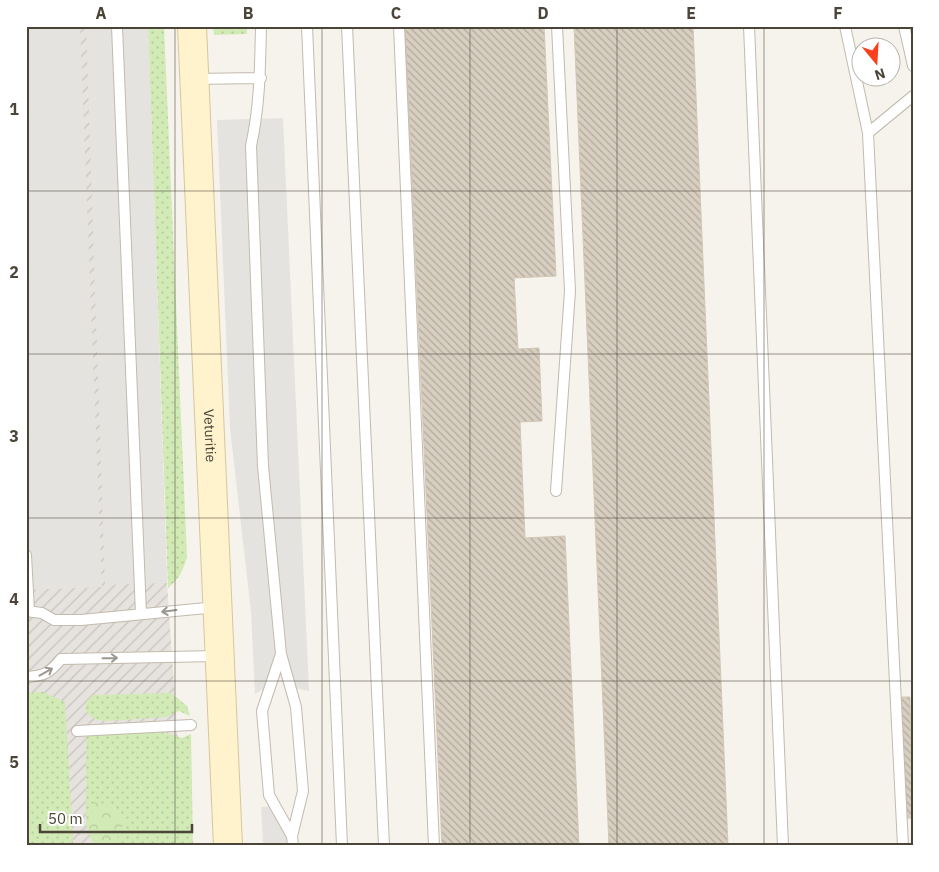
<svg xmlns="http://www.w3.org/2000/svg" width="939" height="872" viewBox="0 0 939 872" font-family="'IBM Plex Sans',sans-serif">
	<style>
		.industrial { fill: url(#industrial-furrows) }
		.grass { fill: url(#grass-dots) }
		.forest { fill: url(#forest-crowns) }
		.parking { fill: #e5e3e0 }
		.building { fill: url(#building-back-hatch); stroke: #d3c7b4 }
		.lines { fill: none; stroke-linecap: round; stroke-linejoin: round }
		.lane-casing { stroke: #c2bbae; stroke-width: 12 }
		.secondary-casing { stroke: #d6c79b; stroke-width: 30 }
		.lane { stroke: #fff; stroke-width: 10 }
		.secondary { stroke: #fff3cd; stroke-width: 28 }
		.oneway { stroke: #9c9892 }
		.grid { fill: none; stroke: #4b4439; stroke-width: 1; stroke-opacity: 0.55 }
		.labels { text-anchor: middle; stroke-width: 4.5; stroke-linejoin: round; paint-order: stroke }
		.street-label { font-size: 14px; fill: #4b4439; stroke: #fff }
		.neatline { fill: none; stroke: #4b4439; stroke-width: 2 }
		.grid-label { font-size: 16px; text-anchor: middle; font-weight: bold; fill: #4b4439 }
	</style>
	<defs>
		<pattern id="industrial-furrows" width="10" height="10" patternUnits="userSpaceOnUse" patternTransform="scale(1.25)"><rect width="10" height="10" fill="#e6e2dd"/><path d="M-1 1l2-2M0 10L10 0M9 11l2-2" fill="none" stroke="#c7c3be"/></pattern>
		<pattern id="grass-dots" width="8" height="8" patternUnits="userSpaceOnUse" patternTransform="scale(1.25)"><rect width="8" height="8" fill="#d2eab5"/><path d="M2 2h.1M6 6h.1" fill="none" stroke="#b6ca9c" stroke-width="1.8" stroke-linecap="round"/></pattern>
		<pattern id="forest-crowns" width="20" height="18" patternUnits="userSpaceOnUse" patternTransform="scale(1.25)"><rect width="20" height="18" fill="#d2eab5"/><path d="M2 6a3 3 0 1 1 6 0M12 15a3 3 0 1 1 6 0" fill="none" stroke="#b6ca9c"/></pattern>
		<pattern id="building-back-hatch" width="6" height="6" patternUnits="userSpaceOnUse" patternTransform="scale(1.25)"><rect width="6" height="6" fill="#d8cfc1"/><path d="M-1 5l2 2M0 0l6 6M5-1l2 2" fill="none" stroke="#b1aa9e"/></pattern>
	</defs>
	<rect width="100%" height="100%" fill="#f6f3ec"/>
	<!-- industrial -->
	<path class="industrial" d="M26,26H148L167,583L185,846H26Z"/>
	<!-- grass -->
	<path class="grass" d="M148,26H164L187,557C183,571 179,579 168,588Z
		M213,26H247V34L214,35Z
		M43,692L65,702L73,843L76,846H26V693Z
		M171,693L187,706L190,716L179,711L166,717L105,721C95,720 90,718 85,709L86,702L93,695Z
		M163,732L182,738L191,734L193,846H95L91,838L86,824V737L89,734Z"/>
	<!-- forest -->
	<path class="forest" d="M97,801L116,810L126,822L117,833L119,846H95L91,838L86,824L92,815L91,805Z"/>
	<!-- parking -->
	<path class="parking" d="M26,26H80L102,587L28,590L26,601Z
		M86,26H148L167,583L105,585Z
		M283,118L309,691L290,687L281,655L270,685L255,694L251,612L230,428L217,120Z
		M275,806L293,846H263L261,807Z"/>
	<!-- building -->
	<path class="building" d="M405,26H544L556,276L514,278L518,349L539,348L542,421L520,422L525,538L565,536L579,846H442Z
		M574,26H693L728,846H609Z
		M901,697H910L913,818H906Z"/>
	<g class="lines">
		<defs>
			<path id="lane" d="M117,26L141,614
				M261,26C260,69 260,104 251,146L263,466L281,654L296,707L303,791L292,836L293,846
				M307,26L342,846
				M347,26L384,846
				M399,26L434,846
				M749,26L783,846
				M845,26L868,133L903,846
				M904,26L913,66
				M195,79L261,78
				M868,133L913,96
				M556,491L570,291L557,26
				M26,555L29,611
				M26,611L42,613L54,620H81L217,607
				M281,654L262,711L269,795L292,836
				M26,677C44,676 50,673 61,659L218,656
				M77,731L191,725"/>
			<g id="secondary">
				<path id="s1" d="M192,26L228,846"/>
			</g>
		</defs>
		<!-- lane casing -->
		<use href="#lane" class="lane-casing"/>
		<!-- secondary casing -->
		<use href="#secondary" class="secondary-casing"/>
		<!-- lane -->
		<use href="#lane" class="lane"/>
		<!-- secondary -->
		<use href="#secondary" class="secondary"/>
	</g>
	<!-- one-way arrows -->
	<defs><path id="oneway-shaft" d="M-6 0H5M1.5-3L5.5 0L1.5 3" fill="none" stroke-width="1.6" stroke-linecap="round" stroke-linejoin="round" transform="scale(1.25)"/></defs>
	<g class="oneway">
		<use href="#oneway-shaft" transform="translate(169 611) rotate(173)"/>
		<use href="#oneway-shaft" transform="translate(110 658) rotate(-1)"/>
		<use href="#oneway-shaft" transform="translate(46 672) rotate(-29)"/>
	</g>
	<!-- grid -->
	<path class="grid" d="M175,26V846M322,26V846M470,26V846M617,26V846M764,26V846M26,191H913M26,354H913M26,518H913M26,681H913"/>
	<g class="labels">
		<!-- street labels -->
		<g class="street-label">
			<text dy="5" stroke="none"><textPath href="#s1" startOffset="410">Veturitie</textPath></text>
		</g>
	</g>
	<!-- border -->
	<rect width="939" height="872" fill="none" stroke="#ffffff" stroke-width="55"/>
	<!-- north arrow -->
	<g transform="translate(876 62) rotate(162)"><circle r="24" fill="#ffffff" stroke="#b7b4b0"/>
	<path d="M0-4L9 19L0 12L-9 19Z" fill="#fc3f1d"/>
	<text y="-8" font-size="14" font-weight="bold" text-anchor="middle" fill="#4b4439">N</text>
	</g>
	<!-- scale -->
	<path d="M40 824v8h152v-8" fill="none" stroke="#4b4439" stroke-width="2.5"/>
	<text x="48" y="824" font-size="15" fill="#4b4439" stroke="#ffffff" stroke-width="4" paint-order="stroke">50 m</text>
	<rect x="28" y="28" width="884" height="816" class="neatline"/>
	<g class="grid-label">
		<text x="101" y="19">A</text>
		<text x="248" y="19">B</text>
		<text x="396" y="19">C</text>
		<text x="543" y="19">D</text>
		<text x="691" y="19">E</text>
		<text x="838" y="19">F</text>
		<text x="14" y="115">1</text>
		<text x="14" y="278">2</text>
		<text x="14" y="442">3</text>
		<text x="14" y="605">4</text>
		<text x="14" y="768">5</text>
	</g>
</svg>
